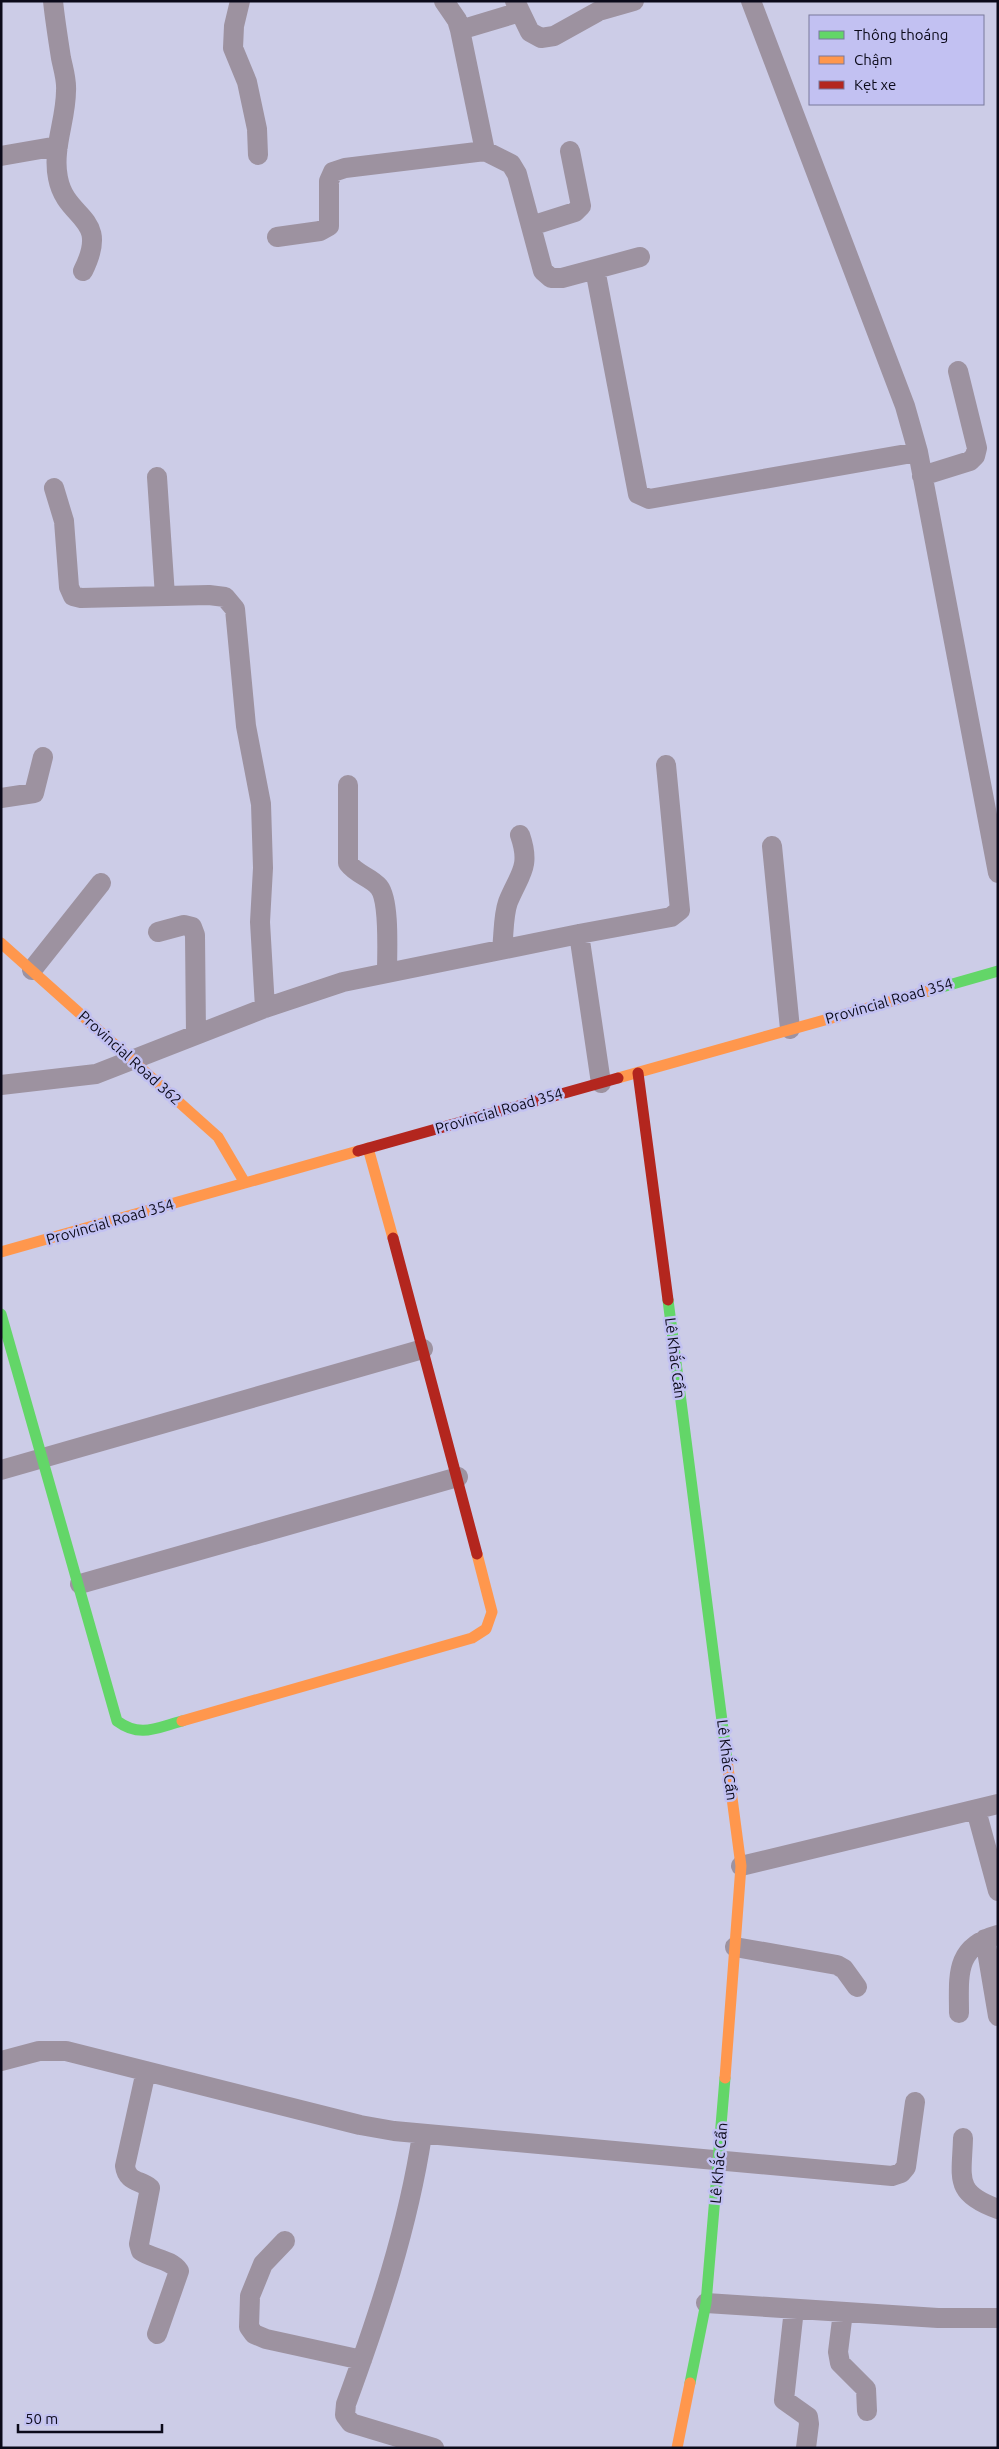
<svg xmlns="http://www.w3.org/2000/svg" width="999" height="2449" viewBox="0 0 999 2449" font-family="Ubuntu,sans-serif">
	<style>
		.lines { fill: none; stroke-linecap: round; stroke-linejoin: round }
		.street { stroke: #9d92a0; stroke-width: 20 }
		.fast { stroke: #63d668; stroke-width: 11 }
		.slow { stroke: #ff974d; stroke-width: 11 }
		.jam { stroke: #b3261e; stroke-width: 11 }
		.labels { text-anchor: middle; stroke-width: 5; stroke-linejoin: round; paint-order: stroke }
		.street-label { font-size: 15px; fill: #0b0a1a; stroke: #c2c1f2 }
	</style>
	<rect width="100%" height="100%" fill="#cccce7"/>
	<g class="lines">
		<!-- street -->
		<path class="street" d="M53,1C55,20 58,39 61,58C63,68 67,80 66,91C66,120 52,149 58,178C66,221 111,215 83,271
			M240,1L234,26L233,48L247,82L257,129L258,155
			M444,1L457,20L460,30L485,151L511,164L517,174L543,271L551,278H562L640,257
			M515,1L530,32L541,38L554,36L599,11L634,1
			M751,1L905,406L918,452L998,873
			M460,30L520,12
			M1,156L58,146
			M531,226L575,212L581,206L570,151
			M277,237L320,231L329,226V181L333,172L345,168L485,151
			M595,269L638,494L649,499L918,452
			M922,476L970,461L975,456L977,448L958,371
			M157,477L165,596
			M54,488L64,521L69,587L73,596L81,598L209,595L225,597L235,609L246,726L261,804L263,868L260,922L265,1008
			M348,785V863C357,875 371,877 379,887C390,901 387,953 387,972
			M1,798L34,793L43,757
			M772,846L790,1029
			M158,932L184,925L192,927L195,935L196,1035
			M579,934L601,1083
			M502,949C504,934 503,916 508,902C520,873 531,867 520,835
			M32,970L101,883
			M1,1085L96,1074L265,1008L343,982L579,934L671,917L680,910L666,765
			M1,1470L423,1349
			M80,1584L458,1477
			M976,1810L998,1891
			M741,1866L998,1804
			M985,1939L998,2016
			M735,1947L837,1965L844,1969L857,1987
			M959,2013C959,1976 954,1947 998,1935
			M1,2061L39,2051H66L360,2125L394,2131L892,2176L901,2173L906,2167L915,2102
			M146,2071L125,2166C127,2182 140,2180 150,2188L139,2244L141,2251C152,2259 171,2259 179,2271L157,2334
			M422,2135C408,2227 378,2317 346,2404L345,2415L351,2423L434,2448
			M963,2138C962,2178 953,2193 998,2209
			M285,2241L263,2264L250,2296L249,2327L254,2334L266,2339L362,2360
			M706,2303L938,2318H998
			M794,2309L784,2400L808,2417L809,2424L806,2448
			M843,2312L838,2352L840,2363L866,2389L867,2411"/>
		<!-- fast -->
		<path class="fast" d="M928,991L998,971
			M668,1300L727,1760
			M1,1314L117,1721C140,1738 156,1728 182,1721
			M690,2383L706,2303L725,2078"/>
		<!-- slow -->
		<path class="slow" d="M1,943L218,1137L245,1183
			M618,1078L928,991
			M368,1148L393,1238
			M1,1252L358,1151
			M182,1721L472,1638L486,1629L492,1612L477,1554
			M725,2078L741,1866L727,1760
			M677,2448L690,2383"/>
		<!-- jam -->
		<path class="jam" d="M638,1073L668,1300
			M358,1151L618,1078
			M393,1238L477,1554"/>
	</g>
	<g class="labels">
		<!-- street labels -->
		<g class="street-label">
			<text transform="translate(889 1001) rotate(-16)" y="5">Provincial Road 354</text>
			<text transform="translate(130 1058) rotate(42)" y="5">Provincial Road 362</text>
			<text transform="translate(499 1111) rotate(-16)" y="5">Provincial Road 354</text>
			<text transform="translate(110 1222) rotate(-16)" y="5">Provincial Road 354</text>
			<text transform="translate(675 1358) rotate(83)" y="5">Lê Khắc Cẩn</text>
			<text transform="translate(727 1760) rotate(83)" y="5">Lê Khắc Cẩn</text>
			<text transform="translate(719 2163) rotate(-85)" y="5">Lê Khắc Cẩn</text>
		</g>
	</g>
	<!-- border -->
	<rect width="999" height="2449" fill="none" stroke="#0b0a1a" stroke-width="5"/>
	<!-- legend -->
	<rect x="809" y="15" width="175" height="90" fill="#c2c1f2" stroke="#79789c"/>
	<rect x="819" y="31" width="25" height="8" fill="#63d668" stroke="#79789c"/>
	<text x="854" y="40" font-size="15" fill="#0b0a1a">Thông thoáng</text>
	<rect x="819" y="56" width="25" height="8" fill="#ff974d" stroke="#79789c"/>
	<text x="854" y="65" font-size="15" fill="#0b0a1a">Chậm</text>
	<rect x="819" y="81" width="25" height="8" fill="#b3261e" stroke="#79789c"/>
	<text x="854" y="90" font-size="15" fill="#0b0a1a">Kẹt xe</text>
	<!-- scale -->
	<path d="M18 2424v8h144v-8" fill="none" stroke="#0b0a1a" stroke-width="2.5"/>
	<text x="25" y="2424" font-size="15" fill="#0b0a1a" stroke="#c2c1f2" stroke-width="4" paint-order="stroke">50 m</text>
</svg>
